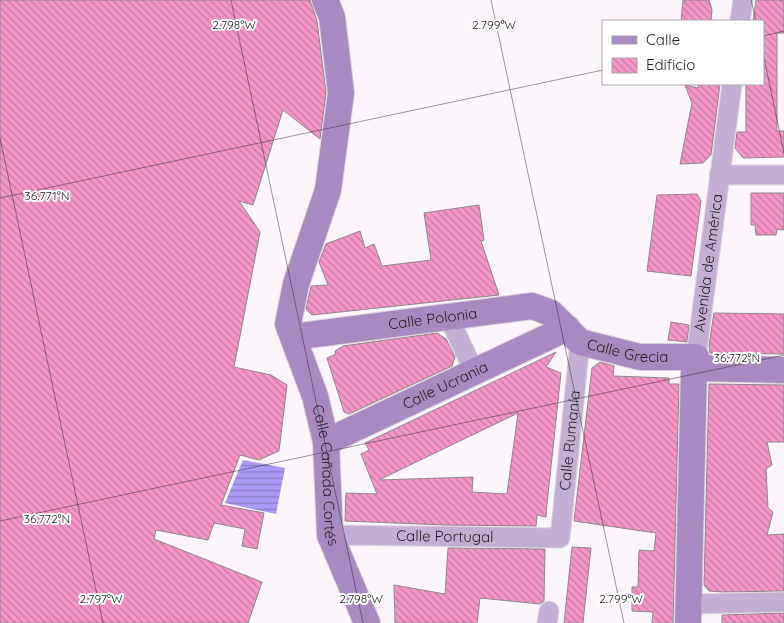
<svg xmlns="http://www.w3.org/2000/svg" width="784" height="623" viewBox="0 0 784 623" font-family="Quicksand,sans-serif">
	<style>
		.water { fill: url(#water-rules) }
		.building { fill: url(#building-back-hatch); stroke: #8f858a; fill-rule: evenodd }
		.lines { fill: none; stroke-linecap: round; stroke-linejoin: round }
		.street-casing { stroke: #dad2d9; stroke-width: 21 }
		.secondary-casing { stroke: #dad2d9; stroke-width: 28 }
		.street { stroke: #c3aed4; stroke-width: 19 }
		.secondary { stroke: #a989c1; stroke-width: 26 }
		.ticks { fill: none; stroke: #201d1f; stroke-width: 1; stroke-opacity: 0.45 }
		.labels { text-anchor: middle; stroke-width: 4; stroke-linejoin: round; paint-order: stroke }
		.street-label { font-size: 15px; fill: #201d1f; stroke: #fff }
		.ticks-label { font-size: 12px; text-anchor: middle; fill: #201d1f; stroke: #fff; stroke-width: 4; stroke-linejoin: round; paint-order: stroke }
	</style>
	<defs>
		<pattern id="water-rules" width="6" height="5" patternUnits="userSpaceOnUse" patternTransform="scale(1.25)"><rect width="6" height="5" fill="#ab9af5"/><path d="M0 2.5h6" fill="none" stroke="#8b7dc6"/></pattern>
		<pattern id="building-back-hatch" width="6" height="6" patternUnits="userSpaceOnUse" patternTransform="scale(1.25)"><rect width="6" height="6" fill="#f596c8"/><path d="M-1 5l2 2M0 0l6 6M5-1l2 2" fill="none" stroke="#c67aa2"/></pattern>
	</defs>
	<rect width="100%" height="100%" fill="#fdf5fc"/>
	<!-- water -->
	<path class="water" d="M243,460L285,468L276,514L225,503Z"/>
	<!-- building -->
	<path class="building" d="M0,0H310L317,21L326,93L320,139L283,110L253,205L239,201L260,232L234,367L271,375L287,385L279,451L259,460L240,455L221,505L264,513L257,549L242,546L245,529L214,523L208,540L156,530L154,539L262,582L248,623H0Z
		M683,0H709L712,10L711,21H681Z
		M756,0H784V33H777V131H784V157L743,158L735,148L737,132H746V84H763V21H753Z
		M699,84H720L711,155L703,163L680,164L692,103L685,85L698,88Z
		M751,193H784V230L777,229L776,235H756L755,225H751Z
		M697,194L701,201L691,276L647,271L657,195Z
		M479,205L484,240L481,241L499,295L312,315L306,309L311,286L328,285L319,262L326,244L360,231L365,248L374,244L382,266L431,260L424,213Z
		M714,313L784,314V354L710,353L709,345Z
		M671,322L689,325L687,342L668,340Z
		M437,333L446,339L455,357L452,366L349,414L344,412L327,358L336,354L335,351L343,346Z
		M556,352L546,367L561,373L547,504L546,517L537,515L536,526L444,525L345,521L346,493L377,494L361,454L369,450L365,443ZM518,413L507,494L472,492L473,477L379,480Z
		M600,362L614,366L613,376L669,378V384H679L673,623H652L653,612L632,611V587H638L639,550L654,551L656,533L574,521L592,368Z
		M709,384L784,385V442H767L772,465L766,469L768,508L773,512L767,535L784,534V591L723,592L709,591L704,585Z
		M572,547L591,548L583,623H564Z
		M448,548L545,549L544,601L540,604L480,598L477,623H395L394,585L445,594Z
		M784,613V623H722V615Z"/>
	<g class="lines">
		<defs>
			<g id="street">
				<path d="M740,21L743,0"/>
				<path d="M719,175H784"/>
				<path d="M449,318L474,371"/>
				<path id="s1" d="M696,357L732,84"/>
				<path id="s2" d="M330,535L560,538L580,342"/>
				<path d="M688,604L784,602"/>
				<path d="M547,623L549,611"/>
			</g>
			<g id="secondary">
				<path id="s3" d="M325,0L332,17L341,93L328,190L296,284L288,324L315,396L326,442L330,535L367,623"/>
				<path id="s4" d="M293,337L532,306L551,313L580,342L640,357H696L694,368L688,623"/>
				<path d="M694,368L784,370"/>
				<path id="s5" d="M326,442L567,328"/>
			</g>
		</defs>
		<!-- street casing -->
		<use href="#street" class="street-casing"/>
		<!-- secondary casing -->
		<use href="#secondary" class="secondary-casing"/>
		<!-- street -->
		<use href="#street" class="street"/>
		<!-- secondary -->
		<use href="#secondary" class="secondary"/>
	</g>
	<!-- ticks -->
	<path class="ticks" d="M231,0L363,623M491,0L624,623M751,0L756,21M763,36L784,31M763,53L784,153M0,138L103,623M0,198L603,70M0,521L784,355"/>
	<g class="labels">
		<!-- street labels -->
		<g class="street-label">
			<text dy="5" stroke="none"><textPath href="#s1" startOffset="95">Avenida de América</textPath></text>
			<text dy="5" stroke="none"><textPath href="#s4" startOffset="141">Calle Polonia</textPath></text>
			<text dy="5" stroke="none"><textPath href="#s4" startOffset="351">Calle Grecia</textPath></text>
			<text dy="5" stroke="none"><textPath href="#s5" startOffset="132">Calle Ucrania</textPath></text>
			<text dy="5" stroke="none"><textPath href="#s2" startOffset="328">Calle Rumanía</textPath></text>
			<text dy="5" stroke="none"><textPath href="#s3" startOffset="490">Calle Cañada Cortés</textPath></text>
			<text dy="5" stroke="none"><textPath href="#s2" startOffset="115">Calle Portugal</textPath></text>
		</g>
	</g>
	<g class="ticks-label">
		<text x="234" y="29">2.798°W</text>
		<text x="494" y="29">2.799°W</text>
		<text x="47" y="200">36.771°N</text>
		<text x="737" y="362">36.772°N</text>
		<text x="47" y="523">36.772°N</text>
		<text x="101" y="603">2.797°W</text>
		<text x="361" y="603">2.798°W</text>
		<text x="621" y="603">2.799°W</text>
	</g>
	<!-- legend -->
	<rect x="602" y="20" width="162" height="65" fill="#ffffff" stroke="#a6a5a5"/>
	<rect x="612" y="36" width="25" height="8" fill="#a989c1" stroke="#a6a5a5"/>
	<text x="646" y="45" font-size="15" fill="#201d1f">Calle</text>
	<rect x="612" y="58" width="25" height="15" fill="url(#building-back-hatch)" stroke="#a6a5a5"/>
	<text x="646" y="70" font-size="15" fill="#201d1f">Edificio</text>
</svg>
